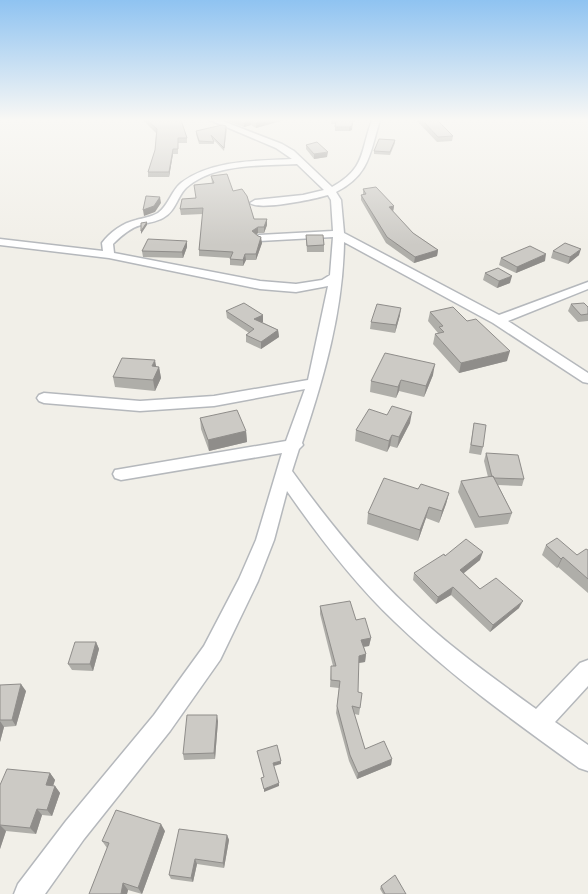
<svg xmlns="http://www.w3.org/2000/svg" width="588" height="894" viewBox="0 0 588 894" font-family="Manrope,sans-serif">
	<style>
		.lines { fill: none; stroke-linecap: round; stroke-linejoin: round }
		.minor-casing { stroke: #b5b8bc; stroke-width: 3 }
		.minor { fill: #fff; fill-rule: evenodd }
		.wall { fill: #afaea9 }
		.shaded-wall { fill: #8f8d8a }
		.building { fill: #cccac5; stroke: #8f8d8a }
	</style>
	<rect width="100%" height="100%" fill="#f1efe8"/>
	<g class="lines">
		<defs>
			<path id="minor" d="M210,120H220L282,144L294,151L332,187C366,168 360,152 372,120H380C370,152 370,175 336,192L341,200L344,233L499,315L588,282V289L508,321L588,373V383L583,382L493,323L344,242C343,311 324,378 302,443L303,445L299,449L292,471C327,520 364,566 408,607C447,645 492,677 536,709L580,663L588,660V686L555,722L588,745V771L579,768C515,722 452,677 395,622C354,583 319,537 287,491L274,540L258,581L220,660L170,731L84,839L45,894H14L18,884L66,821L154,715L204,646L239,579L256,540L282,453L121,480L115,478L113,474L115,470L286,441L305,389L214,406L140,411L44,403L39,401L37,398L39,395L44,393L140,401L214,396L308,380L328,286L296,292L260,289L109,258L0,245V239L103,251L102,243C110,232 123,223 136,220C143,218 151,217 158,213C169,205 171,191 181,183C211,160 256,161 292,159L276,148ZM297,164L324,190L303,195L255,200L250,203C259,211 315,199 328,195L331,200L333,231L259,235L254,238L259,241L333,237L330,275L322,280L296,284L260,281L114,253L113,244C121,236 130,228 141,225C149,222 156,222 163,218C176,211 177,197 186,188C214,163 262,166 297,164Z"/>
		</defs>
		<!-- minor casing -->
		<use href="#minor" class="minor-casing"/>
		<!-- minor -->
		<use href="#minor" class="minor"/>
	</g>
	<!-- wall -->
	<path class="wall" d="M143,120H181L187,138V143H178V154H173L169,177H148V172L155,150L156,133Z
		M225,120H284L256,128L251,125L244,127Z
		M331,120H355V122H353L352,130L349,131H335V124H331Z
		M416,120H437L453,136L452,141L437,142Z
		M227,129L224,151L213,139L214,144H199L196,134V131Z
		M395,140V143L390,155L374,154V151Z
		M306,145L327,157L314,159L306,149Z
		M211,176L233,191L254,219H267V225L264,233H258L256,235L262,243L256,260H246L243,266L230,265V258L199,256V250L203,214L181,215L180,209L196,198L212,183Z
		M363,189L394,206L393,211L413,233L438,250L437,256L414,263L386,243L361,200V195H363Z
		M306,235L324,245V252H307Z
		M187,247L183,258L143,257L142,251Z
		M553,251L579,255L568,264L551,258Z
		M501,258L545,261L516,273L499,265Z
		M485,273L510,283L497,288L483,280Z
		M571,304L588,307V321L578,322L568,311Z
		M226,311L263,315V322H262L278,330L279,337L261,349L246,342V335L249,333L227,318Z
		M430,312L507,361L459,373L433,344L435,334H438V333L428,321Z
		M400,315L395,333L370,329L371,322Z
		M156,367H159L161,378L155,391L115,387L113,377Z
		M433,375L424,397L399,391L396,398L370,392L371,381Z
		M200,418L246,431L247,442L209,451L201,429Z
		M410,423L397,448L390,446L387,452L355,441L356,430Z
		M474,423L483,447L481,455L469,453Z
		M486,453L524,479L522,486L498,485L512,513L508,524L475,528L458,492L461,481L488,477L484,461Z
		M418,489L449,493L446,504L439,523L426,518L418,541L367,524L368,513Z
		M546,545L577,555L588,550V593L558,567L557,568L542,555Z
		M445,556L480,560L463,573L480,589L519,608L490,632L451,595L436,604L413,580L414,573Z
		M320,606L356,620L371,638L369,646L364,647L366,654L365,662L358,663V692L360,708L359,715L354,714L365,749L392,759L391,765L357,779L349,761L336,713L339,688L330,687L331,666H333L320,614Z
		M96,642L99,649L93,671L72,670L68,664Z
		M0,685L26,691L16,726L4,727L0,742Z
		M218,721L215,759L184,760L183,754Z
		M50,773L55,780L53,786H55L60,793L52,816L42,815L36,834L6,831L0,849V785Z
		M165,831L142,894L128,890L127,894H89L107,848L102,841Z
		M227,835L229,840L224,868L197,864L193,882L171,879L169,875Z
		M381,886L406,894H383L380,889Z"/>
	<!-- shaded-wall -->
	<path class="shaded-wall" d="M268,120H284L256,128V123Z
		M250,121L251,125L244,127V123Z
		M352,126V130L349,131V127Z
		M173,149V154L169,177V172Z
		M328,152L327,157L314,159V154Z
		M160,197L161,203L155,212L144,216L143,210Z
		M394,206L393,212L389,207Z
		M267,219V225L264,233V227Z
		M147,222V225L141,234V231Z
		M258,227V233L252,237V231Z
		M261,237L262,243L256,260V254Z
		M187,241V247L183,258L182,252Z
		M581,249L579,255L568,264L570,257Z
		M438,250L437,256L414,263L415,257Z
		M245,254L246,260L243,266V260Z
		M546,254L545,261L516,273L517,267Z
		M512,276L510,283L497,288L499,281Z
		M401,308L400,315L395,333L396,325Z
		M263,315V322L254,326V319Z
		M278,330L279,337L261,349V342Z
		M510,351L507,361L459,373L461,363Z
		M155,360L157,371L152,366Z
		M435,364L433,375L424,397L426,386Z
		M159,367L161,378L155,391L153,380Z
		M401,380L399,391L396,398L398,387Z
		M412,412L410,423L397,448L399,437Z
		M246,431L247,442L209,451L208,440Z
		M392,435L390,446L387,452L389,441Z
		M449,493L446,504L439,523L442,511Z
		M429,507L426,518L418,541L420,530Z
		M483,552L480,560L458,578L460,570Z
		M563,557L558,567L557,568L561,559Z
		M453,587L451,595L436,604L438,597Z
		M523,601L519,608L490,632L493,625Z
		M371,638L369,646L360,647L361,640Z
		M96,642L99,649L93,671L90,664Z
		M366,654L365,662L358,663L359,656Z
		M21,684L26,691L16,726L12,720Z
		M217,715L218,721L215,759L214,753Z
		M0,721L4,727L0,742Z
		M392,759L391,765L357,779L358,773Z
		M281,761V764L274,766L273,763Z
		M50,773L55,780L51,792L46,785Z
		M279,783V786L264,792V789Z
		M55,786L60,793L52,816L47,810Z
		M37,809L42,815L36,834L30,828Z
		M161,824L165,831L142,894L138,888Z
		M0,825L6,831L0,849Z
		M227,835L229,840L224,868L223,863Z
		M195,859L197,864L193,882L191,878Z
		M123,883L128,890L127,894H121Z"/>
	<!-- building -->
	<path class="building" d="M147,120H181L187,138H178V149H173L169,172H148L155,150L157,129Z
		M236,120H268L256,123L250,121L244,123Z
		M336,120H353L352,126L349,127H335Z
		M422,120H437L453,136L438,137Z
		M222,125L226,126L224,148L211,135L214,142L199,141L196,131Z
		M379,139L395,140L390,152L374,151Z
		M317,142L328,152L314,154L306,145Z
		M227,174L233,191L242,189L247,196L254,219H267L264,227H258L252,231L258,236L261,237L256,254H245L243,260L230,259L233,252L199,250L203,208L180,209L182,199L196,198L194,185L214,183L211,176Z
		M376,187L394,206L389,207L413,233L438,250L415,257L387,237L361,195L366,194L363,189Z
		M146,196L160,197L154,206L143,210Z
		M147,222L141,231V223Z
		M306,235H323L324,245L307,246Z
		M148,239L187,241L182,252L142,251Z
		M565,243L581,249L570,257L553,251Z
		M530,246L546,254L517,267L501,258Z
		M498,268L512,276L499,281L485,273Z
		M244,303L263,315L254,319L278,330L261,342L246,335L254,329L226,311Z
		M584,303L588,307V314L581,315L571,304Z
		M377,304L401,308L396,325L371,322Z
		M453,307L467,321L476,319L510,351L461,363L435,334L444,332L439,327L443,326L430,312Z
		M385,353L435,364L426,386L401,380L398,387L371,381Z
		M122,358L155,360L152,366L159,367L153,380L113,377Z
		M392,406L412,412L399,437L392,435L389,441L356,430L369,409L387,415Z
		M237,410L246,431L208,440L200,418Z
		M474,423L486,425L483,447L471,445Z
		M486,453L518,455L524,479L494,478L493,476L492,477Z
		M493,476L512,513L479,517L461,481Z
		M384,478L418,489L421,484L449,493L442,511L429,507L420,530L368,513Z
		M557,538L577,555L586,549L588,550V579L563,557L561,559L546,545Z
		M466,539L483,552L460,570L480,589L496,578L523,601L493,625L453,587L438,597L414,573L444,554L445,556Z
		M350,601L356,620L365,618L371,638L361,640L366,654L359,656L358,692L362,693L360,708L352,706L365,749L384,741L392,759L358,773L350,755L337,706L340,681L331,680V666H336L320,606Z
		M75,642H96L90,664H68Z
		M21,684L12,720H0V685Z
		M187,715H217L214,753L183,754Z
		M277,745L281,761L273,763L279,783L264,789L261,778L264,777L257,751Z
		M7,769L50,773L46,785L55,786L47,810L37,809L30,828L0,825V785Z
		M116,810L161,824L138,888L123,883L121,894H89L109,843L102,841Z
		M179,829L227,835L223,863L195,859L191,878L169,875Z
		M395,875L406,894H385L381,886Z"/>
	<!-- sky -->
	<linearGradient id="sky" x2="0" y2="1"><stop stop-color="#8fc3f1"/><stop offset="0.49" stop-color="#f9f8f5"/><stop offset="1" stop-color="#f9f8f5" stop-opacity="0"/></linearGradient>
	<rect width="588" height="245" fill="url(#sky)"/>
</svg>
